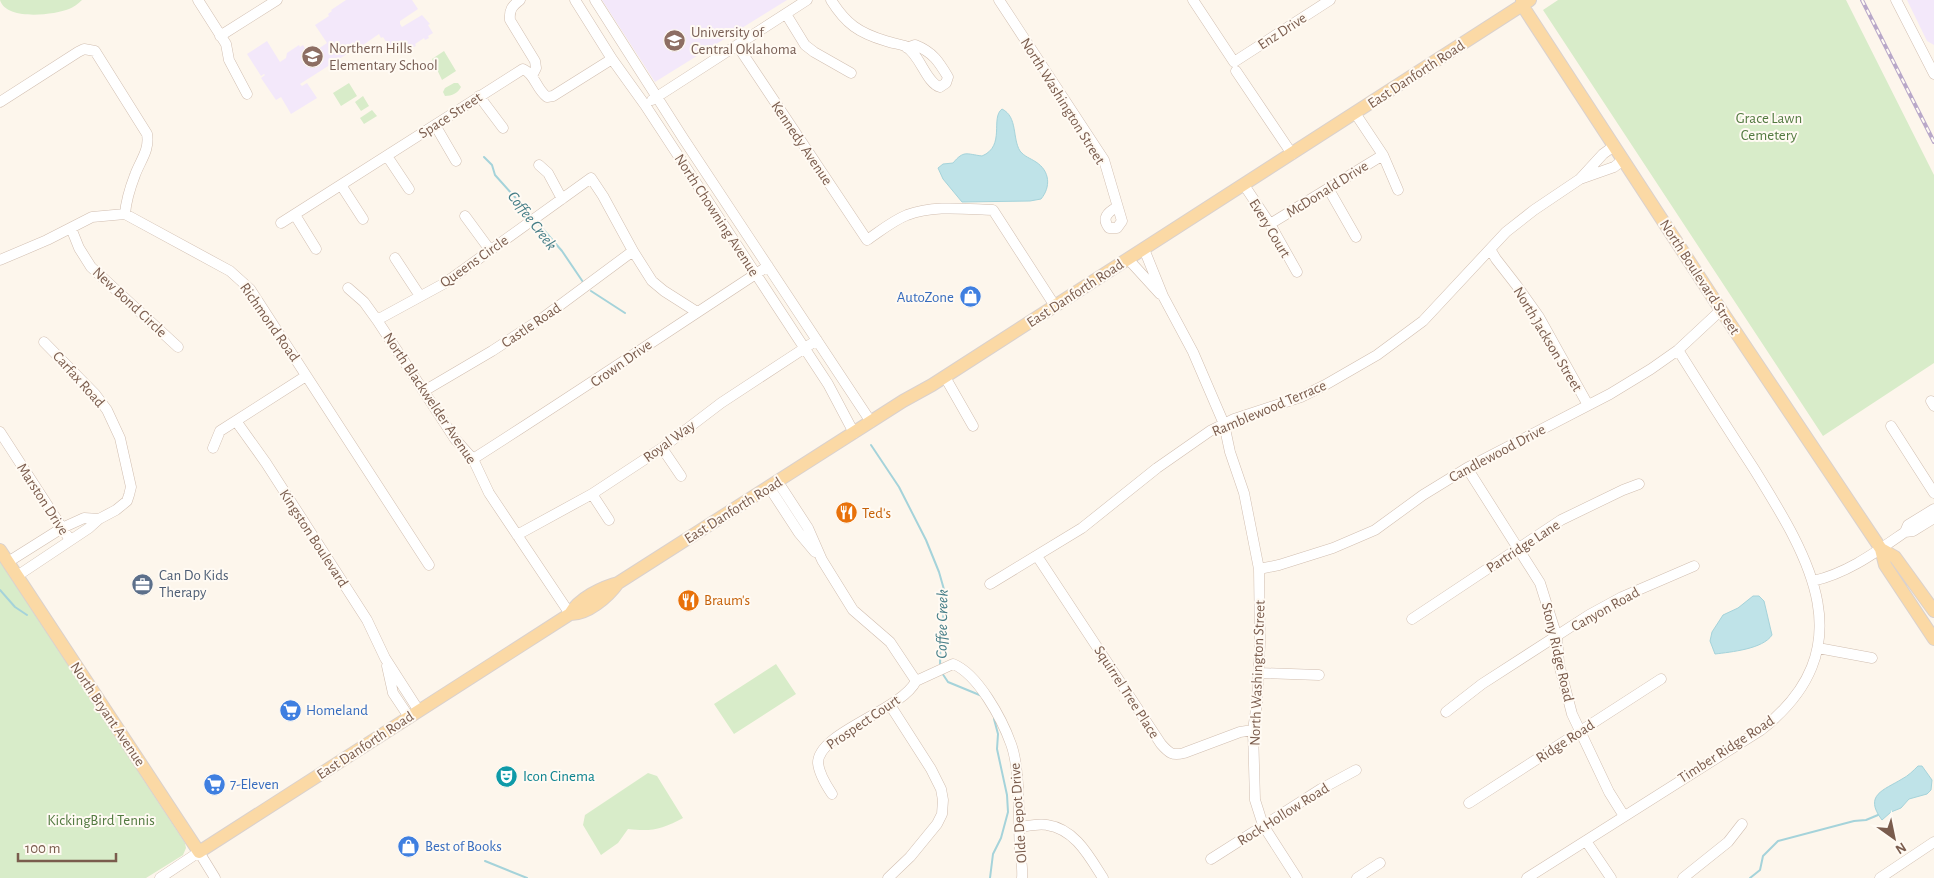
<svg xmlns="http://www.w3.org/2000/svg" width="1934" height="878" viewBox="0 0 1934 878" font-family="'Alegreya Sans',sans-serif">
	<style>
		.education { fill: #f3e8fa }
		.green { fill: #d8ecc9 }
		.water { fill: #bfe3e8; stroke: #a5d3da }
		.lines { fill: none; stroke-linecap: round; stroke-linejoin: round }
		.stream { stroke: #a5d3da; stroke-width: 2 }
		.minor-casing { stroke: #d1beb0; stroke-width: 11 }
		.major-casing { stroke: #dad1cd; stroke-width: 14 }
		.minor { stroke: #fff; stroke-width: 10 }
		.major { stroke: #fbd9a5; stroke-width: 12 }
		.rail-casing { stroke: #b9a8c9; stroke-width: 4 }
		.rail { stroke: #fffaf3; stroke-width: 2; stroke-dasharray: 5.5; stroke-linecap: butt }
		.labels { text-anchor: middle; stroke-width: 4; stroke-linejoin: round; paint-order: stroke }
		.street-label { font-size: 15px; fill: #7a5c4d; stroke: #fffaf3 }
		.education-label { font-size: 15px; fill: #785e54; stroke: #fffaf3; text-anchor: start }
		.park-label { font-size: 15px; fill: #537a41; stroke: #fffaf3 }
		.shop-label { font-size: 15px; fill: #366cbe; stroke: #fffaf3; text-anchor: start }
		.food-label { font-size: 15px; fill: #c56008; stroke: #fffaf3; text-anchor: start }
		.service-label { font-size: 15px; fill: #4e5e75; stroke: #fffaf3; text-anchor: start }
		.culture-label { font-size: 15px; fill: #0d838f; stroke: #fffaf3; text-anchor: start }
		.water-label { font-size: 16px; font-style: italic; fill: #437c86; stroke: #fffaf3 }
	</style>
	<rect width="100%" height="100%" fill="#fdf6ec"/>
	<!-- education -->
	<path class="education" d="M346,0H412L418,9L400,21V24L402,27L422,15L430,24L428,25L433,33L428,36L429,38L425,40L424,38L415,44L416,46L407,50L404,45L394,43L389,46L383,37L381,38L379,34L363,45L362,44L356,48L354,44L344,50L347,54L300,84L302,86L307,83L317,98L291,114L281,97L276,100L261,78L265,75L264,74L261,76L247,54L267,41L280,62L286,58L287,53L299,45L300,47L303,45L309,55L327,43L315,25L329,16L328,14L332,11L331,10Z
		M602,0H787L655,82Z
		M1907,0H1934V45L1927,41Z"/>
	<!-- green -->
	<path class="green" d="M0,0H82C78,4 74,7 69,9C54,15 6,21 0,0Z
		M1558,0H1846L1934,175V363L1823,436L1543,10Z
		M444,51L456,71L442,80L432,59Z
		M349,83L357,96L341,106L333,93Z
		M454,83H458L461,87C458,93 452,96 445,96L443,92L445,88Z
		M363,96L369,106L361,111L355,102Z
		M372,110L377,116L364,124L360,118Z
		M0,562L185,843L186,848L183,855L146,878H0Z
		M776,664L796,694L734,734L714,704Z
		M648,773L657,776L683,818C662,829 652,832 628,829L618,843L601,855L583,825L585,815Z"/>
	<!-- water -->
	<path class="water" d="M1002,109C1018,117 1012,138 1020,151C1025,157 1030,158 1036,162C1050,171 1051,187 1041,199L1030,201L962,202L943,179L938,168L943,164L953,163C964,150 966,154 982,156C1006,146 990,118 1002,109Z
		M1753,596H1759L1764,601L1772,635C1763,649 1731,652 1715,654L1710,641L1712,632L1723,615L1738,608Z
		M1918,766H1922L1932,780L1931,790L1927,794L1909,799L1901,808L1891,812L1882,820C1863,795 1884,790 1902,779C1908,776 1913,771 1918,766Z"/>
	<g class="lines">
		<!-- stream -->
		<path class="stream" d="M484,157L492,165L495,175L531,215
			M536,221L562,251L583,282
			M591,291L625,313
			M871,445L899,487L926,540L939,572L945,593V608L941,627L940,666
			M0,590L15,607L27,615
			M942,673L948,682L982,696
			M485,861L527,878
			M990,878L993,854L1001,838L1008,812L1007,795L997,749L998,734L994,719
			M1750,878L1760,870L1763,856L1778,841L1854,821L1866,820L1878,815"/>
		<defs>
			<path id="minor" d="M198,0L226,44L229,60L247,94
				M520,0C512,6 509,10 510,20L535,61L536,68L532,76
				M575,0L612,59L645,105L828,384L854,433
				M595,0L683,138L871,422
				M831,0C846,24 859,33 886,41C892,43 899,44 905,46C920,54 926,83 940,87L946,83L948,77C939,62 933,52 915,45L907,48
				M999,0L1104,160L1122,221L1117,228H1109C1101,218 1108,212 1117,207
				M1193,0L1234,62L1330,0
				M1896,0L1934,74
				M786,14L805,45L814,52L851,73
				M220,36L277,0
				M737,45L867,240C879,232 892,221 907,215C934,205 964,209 993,210L1055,306
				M1236,71L1292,154
				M479,96L503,128
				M652,100L807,0
				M0,102L78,52L84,49L95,51L147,134C150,150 140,161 135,175C130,188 126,200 125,214
				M1355,113L1383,155L1398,190
				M435,125L456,161
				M1614,146L1603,154L1580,179L1614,167L1623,160
				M387,156L409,189
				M539,165L548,173L562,199
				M341,185L363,219
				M1244,185L1270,224L1297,272
				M1328,188L1356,237
				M295,215L316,249
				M465,216L490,250
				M281,223L523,69C535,74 536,89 547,97L553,96L612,59
				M1270,224L1383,155
				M71,228L79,248L91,267L178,347
				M1144,249L1163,296L1193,352L1224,424L1230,452L1244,493L1259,569L1260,642L1257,703L1253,730L1255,800L1263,825L1297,878
				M1490,249L1496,259L1517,286L1539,317L1588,405
				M395,258L420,296
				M1128,259L1160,294
				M0,260L47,240L92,217L125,214L230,271L250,289L429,565
				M348,288L364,302L377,320L455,439L473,459L489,493L570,614
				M377,320L445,283L591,178L603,196L633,251L652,281L664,291L697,312
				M945,377L973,426
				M424,391L492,351L544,317L633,251
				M1931,401L1934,406
				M236,421L266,463L367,620L385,658L419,711
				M1891,426L1934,493
				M0,432L70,540
				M213,448L220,431L306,376
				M662,448L681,476
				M473,459C572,396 670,330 768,266
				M1467,468L1540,583L1557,637L1559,664L1572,714L1609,792L1624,816
				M778,482L808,528L822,560L853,610L890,642L916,681
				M769,487L799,533L815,552
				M592,494L609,520
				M1905,532L1908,525L1934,509
				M517,535L592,494L662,448L721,403L817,340
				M1037,556L1161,744C1169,753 1172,756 1184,753L1240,732L1253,730
				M8,562L62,528L84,518L99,519
				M1259,569L1279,565L1333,548L1375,530L1423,495L1467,468L1610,394L1651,369L1678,350L1721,310
				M17,576L89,528L99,519L116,510L127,501L129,495L131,487L120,438L107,410L95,394L44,342
				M1813,581C1848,573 1876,552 1905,532L1913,531L1934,518
				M990,584L1082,528L1157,468L1210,431L1234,419L1301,397L1325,385L1377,355L1423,321L1506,232L1534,210L1580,179
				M1412,619L1561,520L1623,490L1639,484
				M1818,648L1872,658
				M387,666L393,693L409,717
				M1259,673L1319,675
				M916,681L953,664C978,674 1002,719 1011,744C1021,771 1018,822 1020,851C1021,860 1023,869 1022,878
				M1446,712L1482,684L1589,615L1622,597L1694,566
				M832,794C826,785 819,774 818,763C818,732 901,711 916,681
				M1469,803L1661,679
				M1020,827C1028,826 1039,823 1047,825C1075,829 1089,856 1103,878
				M1586,841L1611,878
				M1211,859L1321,789L1356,770
				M160,878L199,852L215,878
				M888,878L910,857L937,824L942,814L943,800L941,789L931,769L890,705
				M1357,878L1380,863
				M1527,878L1761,730C1865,648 1810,559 1754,469C1728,429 1703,390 1678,350
				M1683,878L1728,842L1742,824
				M1880,878L1934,842"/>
			<path id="major" d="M1522,0V5L1721,310L1881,549L1885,565L1934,639
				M1881,549L1895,557L1934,611
				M0,550L199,852L570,614C578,599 602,587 618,583L903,401L932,385L1530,0
				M570,614C587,615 608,597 618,583"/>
		</defs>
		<!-- minor casing -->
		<use href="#minor" class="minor-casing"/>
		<!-- major casing -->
		<use href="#major" class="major-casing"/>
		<!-- minor -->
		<use href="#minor" class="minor"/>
		<!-- major -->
		<use href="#major" class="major"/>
		<defs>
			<path id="rail" d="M1862,0L1934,142"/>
		</defs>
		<!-- rail casing -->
		<use href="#rail" class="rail-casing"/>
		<!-- rail -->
		<use href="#rail" class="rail"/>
	</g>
	<!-- icons -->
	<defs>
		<symbol id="university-disc" viewBox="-11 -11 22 22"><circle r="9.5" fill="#8d6e63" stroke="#fffaf3"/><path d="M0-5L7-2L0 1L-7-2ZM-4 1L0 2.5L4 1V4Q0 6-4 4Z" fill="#fff"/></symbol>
		<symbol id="school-disc" viewBox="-11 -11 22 22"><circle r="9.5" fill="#8d6e63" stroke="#fffaf3"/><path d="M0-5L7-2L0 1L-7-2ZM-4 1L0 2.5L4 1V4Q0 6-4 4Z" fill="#fff"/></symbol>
		<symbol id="shop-disc" viewBox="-11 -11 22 22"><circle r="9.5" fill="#3f7fe0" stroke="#fffaf3"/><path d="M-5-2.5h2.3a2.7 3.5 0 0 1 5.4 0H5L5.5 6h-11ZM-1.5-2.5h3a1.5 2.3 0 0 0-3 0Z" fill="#fff"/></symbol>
		<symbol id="restaurant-disc" viewBox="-11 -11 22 22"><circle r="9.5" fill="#e8710a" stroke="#fffaf3"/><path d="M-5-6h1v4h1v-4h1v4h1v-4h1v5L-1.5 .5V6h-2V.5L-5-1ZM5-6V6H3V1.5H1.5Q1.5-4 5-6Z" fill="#fff"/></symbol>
		<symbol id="office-disc" viewBox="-11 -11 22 22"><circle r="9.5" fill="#5c6f8a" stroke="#fffaf3"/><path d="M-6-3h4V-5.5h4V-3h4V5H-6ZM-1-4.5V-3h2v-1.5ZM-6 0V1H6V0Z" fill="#fff"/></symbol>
		<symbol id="supermarket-disc" viewBox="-11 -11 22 22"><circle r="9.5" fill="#3f7fe0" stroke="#fffaf3"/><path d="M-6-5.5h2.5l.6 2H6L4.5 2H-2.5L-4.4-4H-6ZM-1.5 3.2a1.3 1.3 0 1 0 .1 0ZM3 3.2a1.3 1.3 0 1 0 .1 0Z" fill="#fff"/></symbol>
		<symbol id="theatre-disc" viewBox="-11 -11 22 22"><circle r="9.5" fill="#0f9aa8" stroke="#fffaf3"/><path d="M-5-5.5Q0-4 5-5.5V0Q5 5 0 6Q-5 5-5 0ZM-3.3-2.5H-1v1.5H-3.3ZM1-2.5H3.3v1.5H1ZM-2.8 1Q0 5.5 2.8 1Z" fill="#fff"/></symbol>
	</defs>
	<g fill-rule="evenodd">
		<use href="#university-disc" x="662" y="28" width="25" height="25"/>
		<use href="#school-disc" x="300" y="44" width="25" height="25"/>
		<use href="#shop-disc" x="958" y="284" width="25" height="25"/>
		<use href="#restaurant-disc" x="834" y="500" width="25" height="25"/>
		<use href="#office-disc" x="130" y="572" width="25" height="25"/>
		<use href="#restaurant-disc" x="676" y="588" width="25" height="25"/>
		<use href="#supermarket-disc" x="278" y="698" width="25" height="25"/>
		<use href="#theatre-disc" x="494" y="764" width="25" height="25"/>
		<use href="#supermarket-disc" x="202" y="772" width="25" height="25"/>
		<use href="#shop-disc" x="396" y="834" width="25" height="25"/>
	</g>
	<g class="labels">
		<!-- street labels -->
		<g class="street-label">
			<text transform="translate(1282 31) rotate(-33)" y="5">Enz Drive</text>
			<text transform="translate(1416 74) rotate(-33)" y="5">East Danforth Road</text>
			<text transform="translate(1063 101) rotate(58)" y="5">North Washington Street</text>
			<text transform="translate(450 115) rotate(-33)" y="5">Space Street</text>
			<text transform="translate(802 143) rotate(56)" y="5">Kennedy Avenue</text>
			<text transform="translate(1327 189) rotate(-32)" y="5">McDonald Drive</text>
			<text transform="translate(717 215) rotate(57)" y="5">North Chowning Avenue</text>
			<text transform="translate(1270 228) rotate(59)" y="5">Every Court</text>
			<text transform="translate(474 261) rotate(-35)" y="5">Queens Circle</text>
			<text transform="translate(1700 277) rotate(57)" y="5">North Boulevard Street</text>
			<text transform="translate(1075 293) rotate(-33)" y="5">East Danforth Road</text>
			<text transform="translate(130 302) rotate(43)" y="5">New Bond Circle</text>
			<text transform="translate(270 322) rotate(55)" y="5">Richmond Road</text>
			<text transform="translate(531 325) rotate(-34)" y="5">Castle Road</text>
			<text transform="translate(1548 339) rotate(59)" y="5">North Jackson Street</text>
			<text transform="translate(621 363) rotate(-35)" y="5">Crown Drive</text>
			<text transform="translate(79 379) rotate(48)" y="5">Carfax Road</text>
			<text transform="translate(430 398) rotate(56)" y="5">North Blackwelder Avenue</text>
			<text transform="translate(1269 408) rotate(-23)" y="5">Ramblewood Terrace</text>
			<text transform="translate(669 441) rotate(-36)" y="5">Royal Way</text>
			<text transform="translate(1497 453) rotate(-28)" y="5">Candlewood Drive</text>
			<text transform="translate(43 499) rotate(57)" y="5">Marston Drive</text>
			<text transform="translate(733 510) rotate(-32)" y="5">East Danforth Road</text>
			<text transform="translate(314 538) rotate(57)" y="5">Kingston Boulevard</text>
			<text transform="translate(1523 546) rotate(-33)" y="5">Partridge Lane</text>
			<text transform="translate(1605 609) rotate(-29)" y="5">Canyon Road</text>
			<text transform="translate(1558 652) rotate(77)" y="5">Stony Ridge Road</text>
			<text transform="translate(1257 673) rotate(-88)" y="5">North Washington Street</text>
			<text transform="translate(1127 692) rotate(57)" y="5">Squirrel Tree Place</text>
			<text transform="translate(108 714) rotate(56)" y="5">North Bryant Avenue</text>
			<text transform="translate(863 722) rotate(-34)" y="5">Prospect Court</text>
			<text transform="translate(1565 741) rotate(-33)" y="5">Ridge Road</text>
			<text transform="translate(365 745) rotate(-33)" y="5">East Danforth Road</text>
			<text transform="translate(1726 749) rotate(-33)" y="5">Timber Ridge Road</text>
			<text transform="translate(1018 813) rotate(-94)" y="5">Olde Depot Drive</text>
			<text transform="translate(1283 814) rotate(-32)" y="5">Rock Hollow Road</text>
		</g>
		<!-- education labels -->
		<g class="education-label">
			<text x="691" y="37">University of<tspan x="691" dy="17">Central Oklahoma</tspan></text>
			<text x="329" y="53">Northern Hills<tspan x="329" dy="17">Elementary School</tspan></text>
		</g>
		<!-- park labels -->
		<g class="park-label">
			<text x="1769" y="123">Grace Lawn<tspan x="1769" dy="17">Cemetery</tspan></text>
			<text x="101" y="825">KickingBird Tennis</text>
		</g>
		<!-- shop labels -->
		<g class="shop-label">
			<text x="954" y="302" text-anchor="end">AutoZone</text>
			<text x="306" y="715">Homeland</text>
			<text x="230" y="789">7-Eleven</text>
			<text x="425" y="851">Best of Books</text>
		</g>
		<!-- food labels -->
		<g class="food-label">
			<text x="862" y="518">Ted's</text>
			<text x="704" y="605">Braum's</text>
		</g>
		<!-- service labels -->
		<g class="service-label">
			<text x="159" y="580">Can Do Kids<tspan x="159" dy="17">Therapy</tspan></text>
		</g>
		<!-- culture labels -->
		<g class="culture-label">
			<text x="523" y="781">Icon Cinema</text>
		</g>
		<!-- water labels -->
		<g class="water-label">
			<text transform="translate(533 220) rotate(52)" y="6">Coffee Creek</text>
			<text transform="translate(941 624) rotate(-89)" y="6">Coffee Creek</text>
		</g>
	</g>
	<!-- north arrow -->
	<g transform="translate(1894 838) rotate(147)" stroke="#fffaf3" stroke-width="4" paint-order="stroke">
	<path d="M0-4L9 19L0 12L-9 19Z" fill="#7a5c4d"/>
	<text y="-8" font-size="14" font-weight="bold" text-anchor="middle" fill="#7a5c4d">N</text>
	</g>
	<!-- scale -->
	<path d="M18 853v8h98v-8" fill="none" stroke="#7a5c4d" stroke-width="2.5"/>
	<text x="25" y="853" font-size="15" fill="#7a5c4d" stroke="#fffaf3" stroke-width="4" paint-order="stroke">100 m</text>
</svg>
